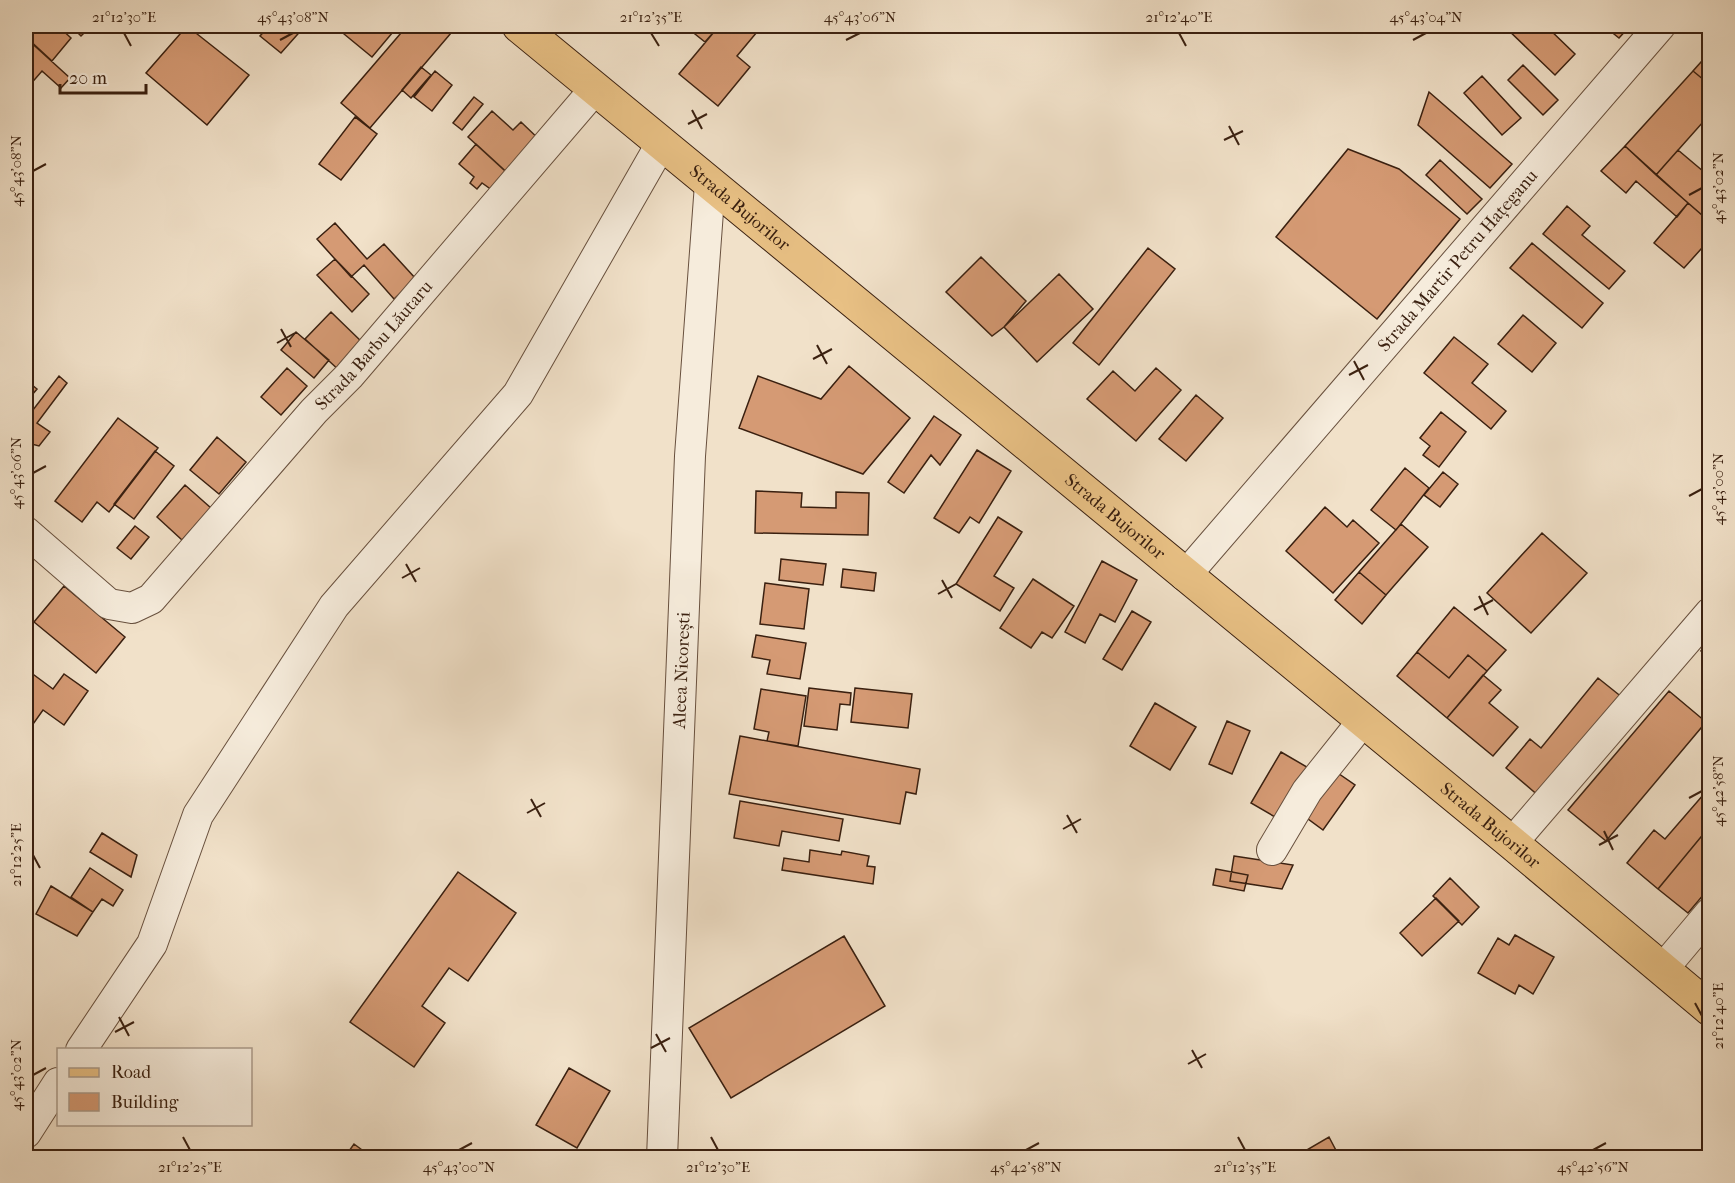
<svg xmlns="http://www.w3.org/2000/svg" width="1735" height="1183" viewBox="0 0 1735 1183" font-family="'IM FELL French Canon',serif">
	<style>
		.building { fill: #d59a74; stroke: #3a2010; stroke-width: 1.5 }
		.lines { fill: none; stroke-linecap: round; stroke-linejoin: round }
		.minor-casing { stroke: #68503e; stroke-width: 32 }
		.major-casing { stroke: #3a2010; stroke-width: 35 }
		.minor { stroke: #f6ecdc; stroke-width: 30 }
		.major { stroke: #e8c084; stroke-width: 33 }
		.ticks { fill: none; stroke: #3a2010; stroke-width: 2 }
		.labels { text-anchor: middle; stroke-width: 5; stroke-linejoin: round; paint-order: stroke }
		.street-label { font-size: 18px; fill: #3a2010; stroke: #f6ecdc }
		.neatline { fill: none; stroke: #3a2010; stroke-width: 2 }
		.ticks-label { font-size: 15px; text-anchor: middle; fill: #3a2010 }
	</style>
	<rect width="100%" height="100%" fill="#f1e1c9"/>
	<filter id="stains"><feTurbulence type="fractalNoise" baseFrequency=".00333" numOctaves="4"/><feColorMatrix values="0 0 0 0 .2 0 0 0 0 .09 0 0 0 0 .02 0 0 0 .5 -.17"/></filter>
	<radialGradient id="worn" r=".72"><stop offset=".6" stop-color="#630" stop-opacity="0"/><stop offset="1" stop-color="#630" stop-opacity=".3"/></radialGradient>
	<!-- building -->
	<path class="building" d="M26,26H58L71,38L52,61L26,37Z
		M71,26H91L81,36Z
		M187,26L249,75L207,125L146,73Z
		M269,26H305L281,53L260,36Z
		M351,26H398L372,57L344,34Z
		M407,26H457L370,128L341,103Z
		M685,26H719L705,42Z
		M719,26H762L737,56L750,67L718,106L679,74Z
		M1504,26H1546L1575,54L1555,75Z
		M1604,26H1630L1619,38Z
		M26,38L70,78L61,88L42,71L29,86L26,83Z
		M1710,52V85L1693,71Z
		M1523,65L1558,100L1543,115L1508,80Z
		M421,67L431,75L411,98L402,90Z
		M435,71L452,85L432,111L414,97Z
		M1693,71L1710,85V128L1703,122L1656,175L1625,146Z
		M1482,76L1521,118L1502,135L1464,93Z
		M1429,92L1512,164L1490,188L1418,125Z
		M474,97L483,104L462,130L453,123Z
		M492,111L513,130L521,122L544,144L515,180L468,137Z
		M355,117L377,134L341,180L319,164Z
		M476,144L515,180L499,195L482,183L477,189L470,183L474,177L459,164Z
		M1625,146L1688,203L1677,217L1636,181L1626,193L1601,171Z
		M1348,149L1399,169L1460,219L1377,319L1276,237Z
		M1678,150L1710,177V222L1656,175Z
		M1440,160L1482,199L1467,214L1426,175Z
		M1688,203L1710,222V239L1684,268L1654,243Z
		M1567,206L1590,226L1582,235L1625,271L1609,289L1543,234Z
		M335,223L367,259L384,244L416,279L394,299L364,265L351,277L317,239Z
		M1532,243L1603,303L1582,328L1510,268Z
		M1148,248L1175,269L1099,365L1073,343Z
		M981,257L1026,301L1004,327L992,336L946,292Z
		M335,259L369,294L352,312L317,275Z
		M1059,274L1093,309L1037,362L1004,327Z
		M331,312L365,345L341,372L305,339Z
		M1523,315L1556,343L1532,372L1498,344Z
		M296,332L329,360L314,378L281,350Z
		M1454,337L1488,364L1472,383L1506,411L1491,429L1424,373Z
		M849,366L910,418L863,474L739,428L758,376L821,399Z
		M287,368L307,386L281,415L261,397Z
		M1156,368L1181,390L1136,441L1087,399L1113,371L1135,391Z
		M59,376L67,383L37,423L50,432L39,446L28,443L26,445V419Z
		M26,380L37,389L26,402Z
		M1196,395L1223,418L1186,461L1159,439Z
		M1441,412L1466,432L1439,467L1423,455L1430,446L1420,438Z
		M934,416L961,435L940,465L931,455L904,493L888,482Z
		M118,418L158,448L109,512L97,502L82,522L55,501Z
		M217,437L246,462L219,494L190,470Z
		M977,450L1011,471L979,523L970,517L959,533L934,518Z
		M155,451L174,466L134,519L114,504Z
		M1405,468L1429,488L1396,530L1371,510Z
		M1443,472L1458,484L1440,507L1424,495Z
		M185,485L211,508L182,540L157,517Z
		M756,491L802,493L801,507L836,508V492L869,493L868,535L755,533Z
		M1325,507L1347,527L1353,520L1379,543L1333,593L1286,551Z
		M998,517L1022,532L994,576L1014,588L1000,611L956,584Z
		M1401,524L1428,547L1386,595L1359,572Z
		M135,526L149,537L131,559L117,548Z
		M1542,533L1587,573L1531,633L1487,593Z
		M781,559L826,564L823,585L779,580Z
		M1102,561L1137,580L1115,622L1100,614L1085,643L1065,632Z
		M843,569L876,573L874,591L841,587Z
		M1359,572L1386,595L1362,624L1335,600Z
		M1033,579L1074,606L1052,638L1042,632L1031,648L1000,628Z
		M765,583L809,589L804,629L760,624Z
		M64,586L125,637L96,673L34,622Z
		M1454,607L1506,650L1487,671L1468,655L1449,678L1417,652Z
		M1132,611L1151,622L1122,670L1103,659Z
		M756,635L806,643L800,679L767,674L770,660L752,657Z
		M1710,642V658L1701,651Z
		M1417,652L1449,678L1468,655L1487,671L1447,718L1397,676Z
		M26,669L53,689L64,674L88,691L64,725L43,710L26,734Z
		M1483,675L1501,690L1489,703L1518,727L1493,756L1447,718Z
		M1598,678L1623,698L1540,797L1506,768L1530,739L1541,748Z
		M809,688L851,693L850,705L840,704L837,730L804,726Z
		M855,688L912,694L908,728L851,722Z
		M761,689L806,696L798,746L767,741L769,732L754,729Z
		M1669,691L1706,722L1606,841L1568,810Z
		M1155,703L1196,727L1170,770L1130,746Z
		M1227,721L1250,731L1232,774L1209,764Z
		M740,736L920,769L916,794L906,792L900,824L729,794Z
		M1281,752L1312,770L1282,821L1251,803Z
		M1332,769L1355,785L1323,830L1300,813Z
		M1710,787V826L1658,889L1627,863L1654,830L1665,839Z
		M740,801L843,819L839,841L782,831L779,846L734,838Z
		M1710,826V859L1702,867L1710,873V887L1688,913L1658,889Z
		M102,833L137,855L131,877L90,852Z
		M810,850L841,855L842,851L869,856L867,866L875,867L873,884L782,870L784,858L809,862Z
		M1234,856L1293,865L1282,889L1230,881Z
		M90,868L123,890L113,906L102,899L93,912L71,897Z
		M1216,869L1248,875L1244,891L1213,885Z
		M458,872L516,913L468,981L449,968L422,1006L445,1023L414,1067L350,1022Z
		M1450,878L1479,907L1462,925L1433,896Z
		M51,886L93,912L77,936L36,914Z
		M1436,898L1459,921L1422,956L1400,933Z
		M1515,935L1554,957L1533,994L1519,985L1515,994L1478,973L1498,938L1509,945Z
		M844,936L885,1006L731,1098L689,1028Z
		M569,1068L610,1091L577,1148L536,1125Z
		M1329,1137L1340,1158H1293Z
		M354,1144L373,1158H344Z"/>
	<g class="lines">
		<defs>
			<g id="minor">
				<path id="s1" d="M26,532L109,604L132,608L151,599L314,411L349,376L595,89"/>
				<path id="s2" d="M1185,576L1660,26"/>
				<path d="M1512,843L1710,613"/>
				<path d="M1272,850L1307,791L1362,722"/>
				<path d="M1662,970L1710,913"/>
				<path d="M81,1050L152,944L198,815L334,606L518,394L661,144"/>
				<path d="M26,1133L58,1083"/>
				<path id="s3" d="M662,1158L690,456L710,184"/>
			</g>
			<g id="major">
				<path id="s4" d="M519,26L1512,843L1710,1009"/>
			</g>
		</defs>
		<!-- minor casing -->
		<use href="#minor" class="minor-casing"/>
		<!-- major casing -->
		<use href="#major" class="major-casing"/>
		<!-- minor -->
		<use href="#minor" class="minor"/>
		<!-- major -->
		<use href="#major" class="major"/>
	</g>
	<!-- ticks -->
	<path class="ticks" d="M124,33L131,46M651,33L659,46M1179,33L1186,46M280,40L293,33M846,40L860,33M1413,40L1426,33M692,110L702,129M688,124L707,114M1229,126L1239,145M1224,140L1243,131M33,171L46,164M1689,195L1702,188M281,329L291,347M277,343L295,333M817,345L827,364M813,359L832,349M1354,361L1364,380M1349,375L1368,365M33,473L46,466M1689,496L1702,489M406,564L416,582M402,578L420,568M942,580L952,598M938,594L956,584M1479,596L1488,615M1474,610L1493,600M1689,798L1702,791M531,799L541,817M527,813L545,803M1067,815L1077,833M1063,829L1081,819M1604,831L1613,850M1599,845L1618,835M33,855L40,868M1695,1003L1702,1016M119,1017L129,1036M115,1032L134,1022M656,1034L666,1052M651,1048L670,1038M1192,1050L1202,1068M1188,1064L1206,1054M33,1075L46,1068M183,1137L190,1150M711,1137L718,1150M1238,1137L1245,1150M459,1150L472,1143M1026,1150L1039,1143M1593,1150L1606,1143"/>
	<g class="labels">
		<!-- street labels -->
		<g class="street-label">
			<text dy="6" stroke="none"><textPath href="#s4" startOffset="286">Strada Bujorilor</textPath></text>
			<text dy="6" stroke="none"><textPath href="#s2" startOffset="417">Strada Martir Petru Hațeganu</textPath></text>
			<text dy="6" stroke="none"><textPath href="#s1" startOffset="492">Strada Barbu Lăutaru</textPath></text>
			<text dy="6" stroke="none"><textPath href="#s4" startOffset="772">Strada Bujorilor</textPath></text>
			<text dy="6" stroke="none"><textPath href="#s3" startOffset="488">Aleea Nicorești</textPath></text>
			<text dy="6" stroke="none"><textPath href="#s4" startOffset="1258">Strada Bujorilor</textPath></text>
		</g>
	</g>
	<!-- margin -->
	<rect width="1735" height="1183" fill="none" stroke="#f1e1c9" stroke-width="66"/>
	<!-- legend -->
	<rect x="57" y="1048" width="195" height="78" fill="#f6ecdc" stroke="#ab9a8a" stroke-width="1.5"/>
	<rect x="69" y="1068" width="30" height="9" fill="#e8c084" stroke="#ab9a8a" stroke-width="1.5"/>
	<text x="111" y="1078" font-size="18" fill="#3a2010">Road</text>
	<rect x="69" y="1093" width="30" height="18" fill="#d59a74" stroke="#ab9a8a" stroke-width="1.5"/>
	<text x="111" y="1108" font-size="18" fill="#3a2010">Building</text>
	<!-- scale -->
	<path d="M60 84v9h86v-9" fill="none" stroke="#3a2010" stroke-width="3"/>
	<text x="69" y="84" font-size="18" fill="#3a2010" stroke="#f6ecdc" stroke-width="4.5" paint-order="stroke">20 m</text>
	<rect x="33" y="33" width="1669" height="1117" class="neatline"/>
	<g class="ticks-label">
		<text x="124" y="22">21°12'30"E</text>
		<text x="293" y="22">45°43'08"N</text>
		<text x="651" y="22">21°12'35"E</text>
		<text x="860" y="22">45°43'06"N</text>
		<text x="1179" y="22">21°12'40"E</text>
		<text x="1426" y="22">45°43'04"N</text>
		<text transform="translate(16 171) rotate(-90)" y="5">45°43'08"N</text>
		<text transform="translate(1718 188) rotate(-90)" y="5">45°43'02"N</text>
		<text transform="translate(16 473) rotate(-90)" y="5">45°43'06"N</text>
		<text transform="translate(1718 489) rotate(-90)" y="5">45°43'00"N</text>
		<text transform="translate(1718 791) rotate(-90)" y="5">45°42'58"N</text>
		<text transform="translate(16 855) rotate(-90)" y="5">21°12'25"E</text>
		<text transform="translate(1718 1016) rotate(-90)" y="5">21°12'40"E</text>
		<text transform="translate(16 1075) rotate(-90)" y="5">45°43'02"N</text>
		<text x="190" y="1172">21°12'25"E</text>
		<text x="459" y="1172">45°43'00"N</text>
		<text x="718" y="1172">21°12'30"E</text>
		<text x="1026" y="1172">45°42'58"N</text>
		<text x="1245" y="1172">21°12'35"E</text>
		<text x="1593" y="1172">45°42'56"N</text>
	</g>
	<rect width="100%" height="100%" filter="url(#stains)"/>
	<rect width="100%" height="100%" fill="url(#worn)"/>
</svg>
